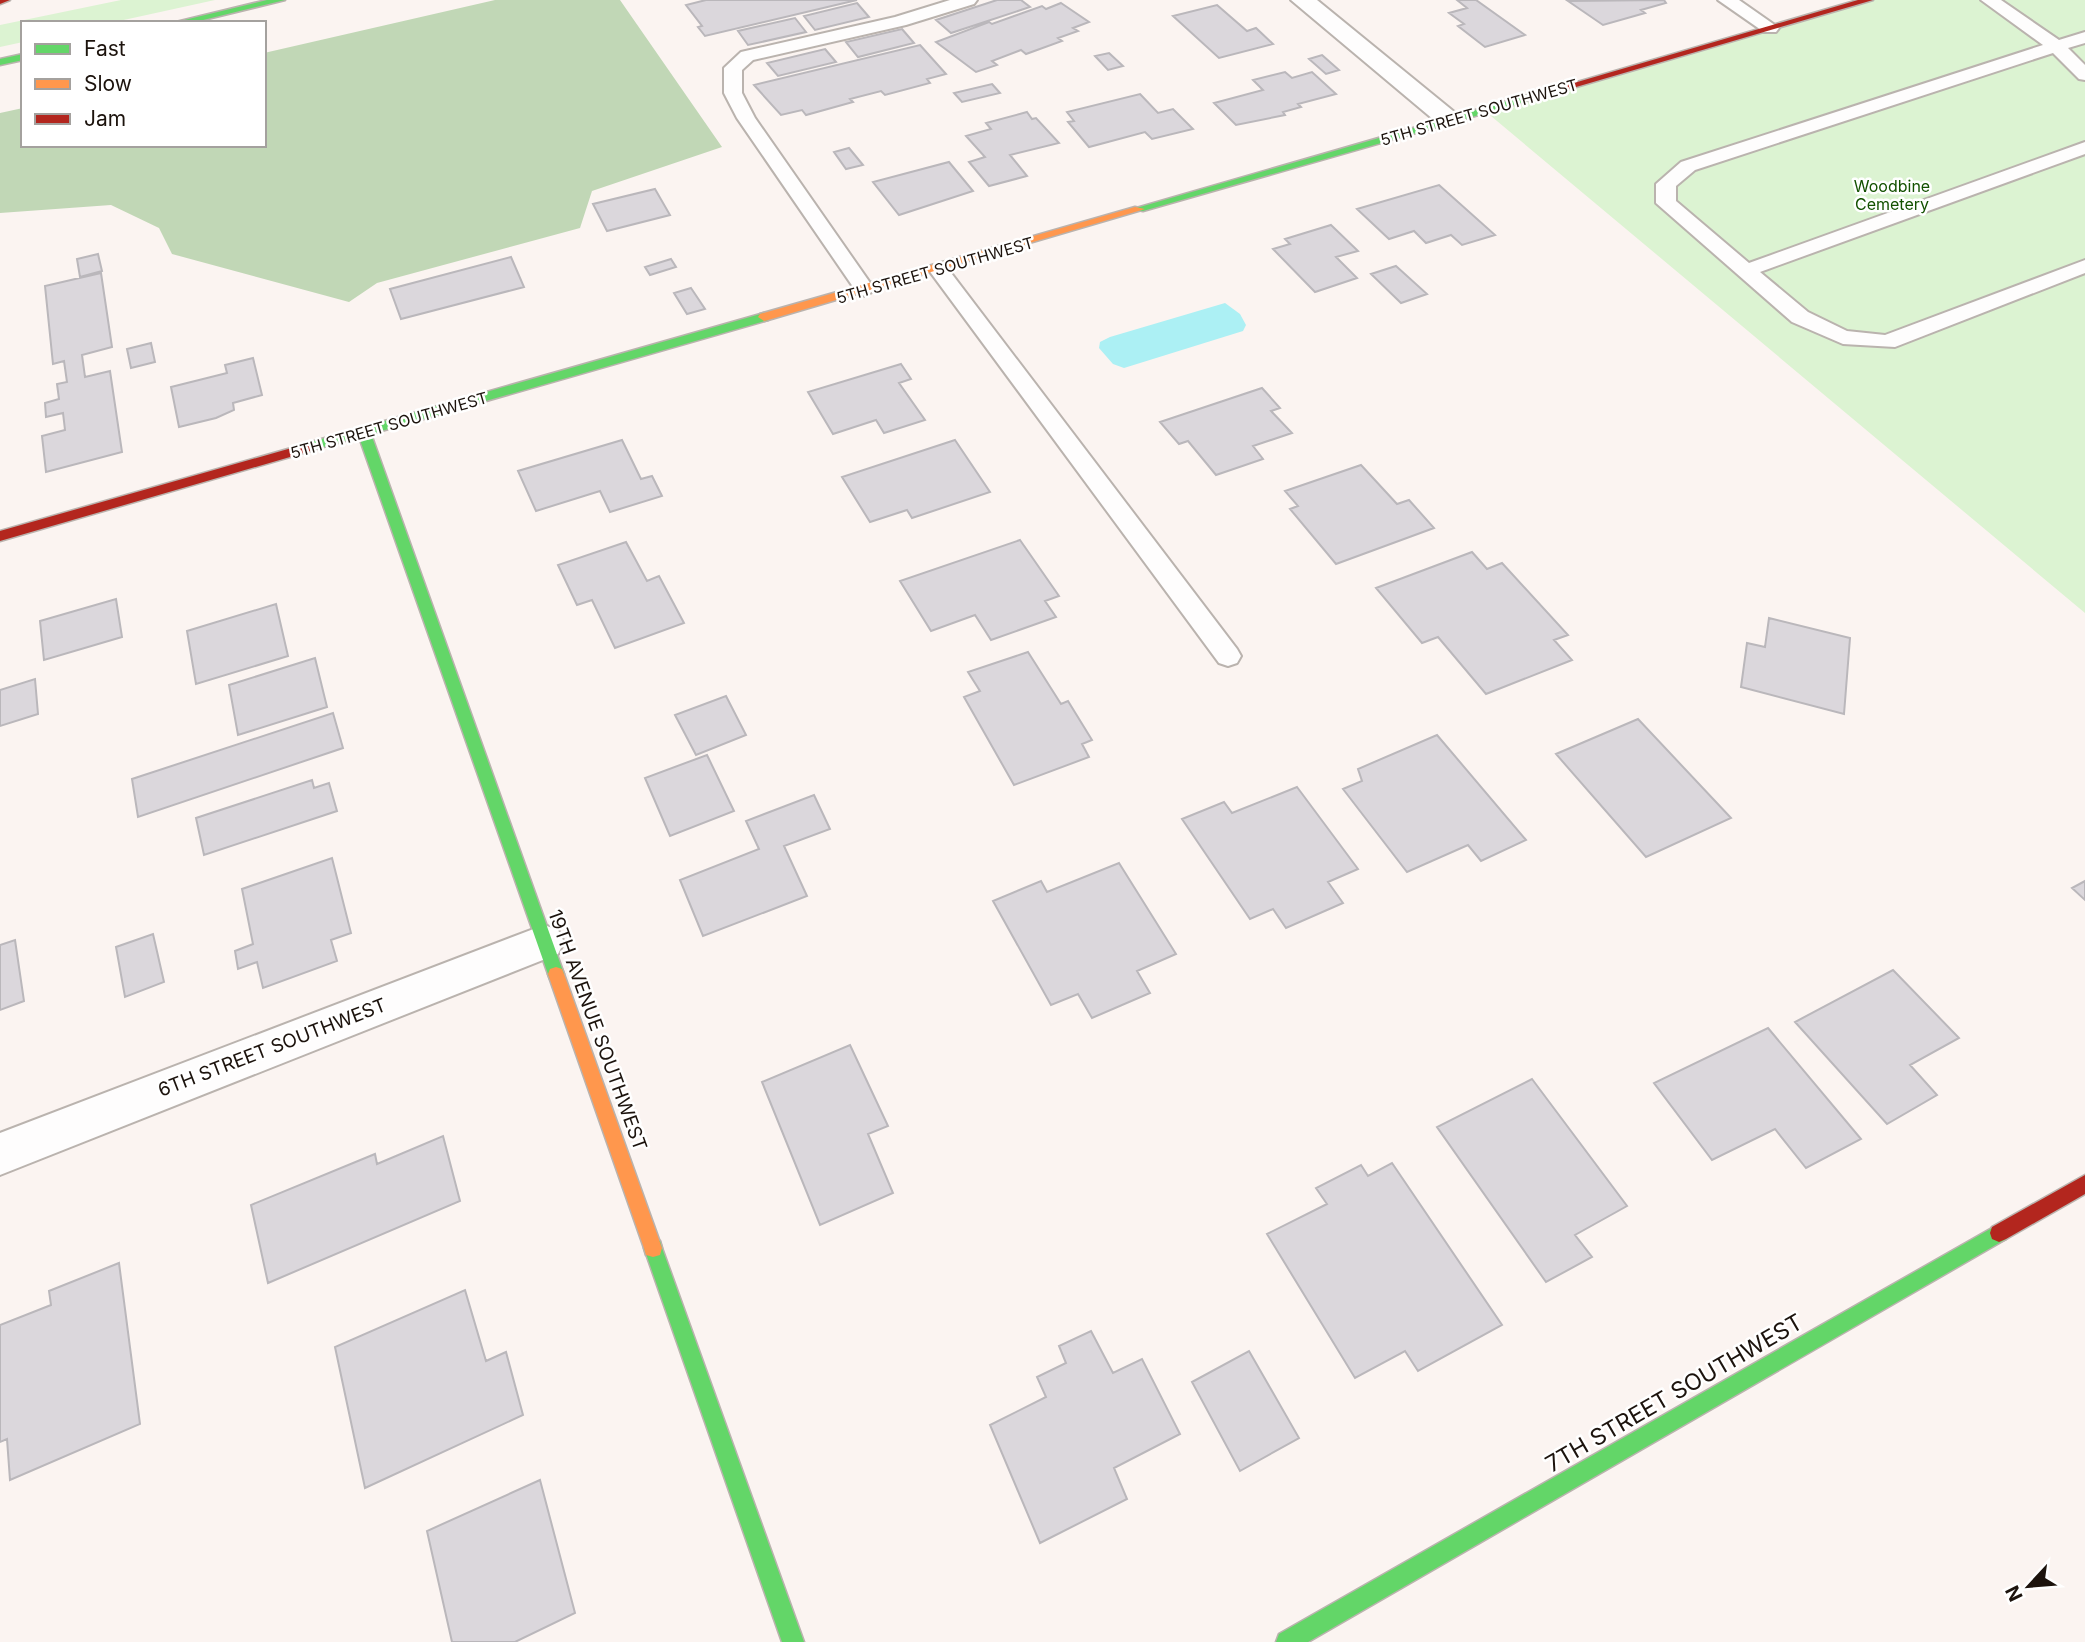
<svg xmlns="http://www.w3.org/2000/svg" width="2085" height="1642" viewBox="0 0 2085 1642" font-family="Inter,sans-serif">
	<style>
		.green { fill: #dcf3d2 }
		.forest { fill: #c1d7b6 }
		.water { fill: #acf0f4 }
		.building { fill: #dbd7dc; stroke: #bab7bb; stroke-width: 2 }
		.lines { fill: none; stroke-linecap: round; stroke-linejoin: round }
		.lane-casing { stroke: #bab3ae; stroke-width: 4 }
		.street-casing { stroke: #bab3ae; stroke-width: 4 }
		.fast-casing { stroke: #bab3ae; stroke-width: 3 }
		.slow-casing { stroke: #bab3ae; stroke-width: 3 }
		.jam-casing { stroke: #bab3ae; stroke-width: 3 }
		.lane { fill: #fefdfd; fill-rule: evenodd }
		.street { fill: #fefdfd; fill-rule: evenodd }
		.fast { fill: #63d668; fill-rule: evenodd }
		.slow { fill: #ff974d; fill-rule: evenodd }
		.jam { fill: #b3261e; fill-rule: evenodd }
		.labels { text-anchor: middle; stroke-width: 5; stroke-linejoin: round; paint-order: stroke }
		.far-street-label { font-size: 16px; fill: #1c130d; stroke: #fff }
		.far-park-label { font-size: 16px; fill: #135100; stroke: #fff }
		.street-label { font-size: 19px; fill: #1c130d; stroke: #fff }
		.near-street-label { font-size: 23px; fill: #1c130d; stroke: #fff }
	</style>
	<rect width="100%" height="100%" fill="#fbf4f1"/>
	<!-- green -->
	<path class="green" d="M121,0H215L110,23H23V42L0,47V25Z
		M1868,0H2085V613L1485,111Z"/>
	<!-- forest -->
	<path class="forest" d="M495,0H620L722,147L592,191L580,228L377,283L349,302L172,254L159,228L111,205L0,213V113L23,108V145H264V53Z"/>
	<!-- water -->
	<path class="water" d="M1225,303L1240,314L1246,325L1243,331L1124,368L1113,364L1099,348L1100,342L1110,337Z"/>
	<!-- building -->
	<path class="building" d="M706,0H857L705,36L698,27L702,26L686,5Z
		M997,0H1021L1030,7L951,33L936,20Z
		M1457,0H1476L1525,35L1485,47L1458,26L1464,24L1449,13L1467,8Z
		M1664,0L1666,3L1641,10L1645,13L1603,25L1568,1Z
		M857,3L869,17L815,30L804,16Z
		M1061,3L1089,22L1073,28L1078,31L1058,38L1062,41L1026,54L1021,50L992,61L997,65L976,72L936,42L989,22L992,24L1042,6L1046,9Z
		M1217,5L1247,31L1256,28L1273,44L1219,58L1173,16Z
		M795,18L806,32L748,45L738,31Z
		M902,29L914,43L858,57L846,42Z
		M920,45L946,74L927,79L930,83L885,95L881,91L850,99L853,102L806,115L802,110L781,115L754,85Z
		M825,49L836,62L778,76L767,63Z
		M1109,53L1123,66L1108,70L1095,56Z
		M1322,55L1339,70L1326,74L1309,59Z
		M1285,72L1292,78L1312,72L1336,94L1298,104L1301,107L1283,112L1285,115L1236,125L1214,103L1263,90L1253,80Z
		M992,84L1000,93L962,102L954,93Z
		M1140,94L1158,113L1173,109L1193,129L1152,139L1145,132L1089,147L1068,122L1074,121L1067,112Z
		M1027,112L1032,119L1036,118L1059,143L1010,155L1027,176L989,186L969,162L985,157L966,136L991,129L986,123Z
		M849,148L863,165L846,169L834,152Z
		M949,162L973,191L899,215L873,182Z
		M1439,185L1495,235L1462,245L1451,235L1426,243L1414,231L1389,239L1357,209Z
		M655,189L670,215L607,231L593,204Z
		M1331,225L1358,251L1336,257L1357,278L1315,292L1273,249L1290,244L1285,239Z
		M98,254L102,271L80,277L77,259Z
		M511,257L524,287L401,319L390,289Z
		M671,259L676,267L650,275L645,267Z
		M1396,266L1427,294L1401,303L1371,274Z
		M101,273L112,347L82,355L85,377L110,371L122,452L46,472L42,436L65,430L63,413L46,417L45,403L59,399L57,384L67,382L64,361L53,364L45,286Z
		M691,288L705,309L687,314L674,293Z
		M151,343L155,362L131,368L127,349Z
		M253,358L262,395L233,403L234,410L216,418L179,427L171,387L227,373L225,365Z
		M901,364L911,379L899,383L925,420L884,433L876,420L833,434L808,392Z
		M1262,388L1280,408L1271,411L1292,433L1253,446L1263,459L1216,475L1188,441L1179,444L1160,422Z
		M622,440L641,479L652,476L662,496L610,512L600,491L536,511L518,471Z
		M955,440L990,492L912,518L907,510L870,522L842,477Z
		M1361,465L1397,504L1409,500L1434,528L1336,564L1290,509L1298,506L1285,491Z
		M1020,540L1059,596L1045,601L1056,617L991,640L975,615L931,631L900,581Z
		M626,542L647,581L659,576L684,623L615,648L592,600L577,605L558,565Z
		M1472,552L1487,569L1502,563L1568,635L1554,640L1572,660L1486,694L1438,637L1422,643L1376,588Z
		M116,599L122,637L44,660L40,621Z
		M276,604L288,656L196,684L187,631Z
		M1769,618L1850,638L1844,714L1741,687L1747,643L1765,647Z
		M1028,652L1061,704L1068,701L1092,740L1082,744L1089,757L1014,785L964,697L980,691L968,672Z
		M315,658L327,707L238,735L229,685Z
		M35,679L38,714L0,726V690Z
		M726,696L746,735L696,755L675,715Z
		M333,713L343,748L138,817L132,779Z
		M1638,719L1731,818L1646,857L1556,754Z
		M1437,735L1526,840L1481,861L1468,845L1407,872L1343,789L1362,781L1358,769Z
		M707,755L734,811L670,836L645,778Z
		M312,780L314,788L329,783L337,811L204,855L196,818Z
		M1297,787L1358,869L1328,882L1343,903L1286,928L1273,909L1250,919L1182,819L1224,802L1232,813Z
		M814,795L830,829L784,846L807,896L703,936L680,880L759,849L746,821Z
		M332,858L351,933L331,940L337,961L263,988L257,962L238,969L235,951L253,944L242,889Z
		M1119,863L1176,954L1137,971L1150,993L1092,1018L1078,994L1051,1005L993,901L1041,881L1047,892Z
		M2085,881V900L2072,888Z
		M153,934L164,982L125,997L116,947Z
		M15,940L24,1001L0,1010V945Z
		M1893,970L1959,1038L1910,1065L1937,1095L1887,1124L1795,1022Z
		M1768,1028L1861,1139L1806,1168L1775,1129L1712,1160L1654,1083Z
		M850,1045L888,1126L868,1134L893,1193L820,1225L762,1082Z
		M1532,1079L1627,1206L1575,1235L1592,1257L1546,1282L1437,1127Z
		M443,1136L460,1201L268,1283L251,1205L375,1154L377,1164Z
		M1392,1163L1502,1325L1418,1371L1405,1351L1355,1378L1267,1234L1327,1204L1316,1188L1361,1165L1368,1176Z
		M119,1263L140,1424L10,1480L7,1439L0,1442V1325L51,1305L49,1291Z
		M465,1290L486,1361L506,1352L523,1415L365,1488L335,1347Z
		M1091,1331L1113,1373L1142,1359L1180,1434L1114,1468L1127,1499L1040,1543L990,1425L1046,1397L1037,1377L1066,1363L1059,1346Z
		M1249,1351L1299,1438L1240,1471L1192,1382Z
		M540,1480L575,1613L515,1642H452L427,1531Z"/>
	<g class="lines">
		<defs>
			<path id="lane" d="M950,0H977L974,4L906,25L753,60L742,70V93L755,118L875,290L865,296L858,294L737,118L724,93V68L741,52L895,17Z
				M1718,0H1739L1779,28L1776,32H1764Z
				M1981,0H2001L2059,40L2085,32V43L2068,48L2085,65V80L2079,79L2053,53L1695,170L1676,186V201L1749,263L2085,142V154L1760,272L1808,312L1847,331L1885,335L2085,260V273L1895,347L1843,344L1792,322L1656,203V184L1681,162L2043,45Z
				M938,263L945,265L1237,649L1241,656L1237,663L1228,666L1219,663L931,273L928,269Z"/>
			<path id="street" d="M1291,0H1317L1458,115L1462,120L1458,125H1440Z
				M544,925L558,930L564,942L558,954L0,1175V1133Z"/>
			<path id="fast" d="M267,0H285L191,23H172Z
				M23,54V60L0,65V59Z
				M1555,87L1560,90L1559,92L1143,211L1133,209Z
				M764,313L768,314V320L371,434L564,974L562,979L556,981L550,979L548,974L359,437L309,451L303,447L304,444Z
				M1999,1224L2006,1227L2008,1233L2006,1239L1308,1642H1276L1279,1634Z
				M653,1239L660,1241L662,1248L804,1642H782L644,1248L646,1241Z"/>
			<path id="slow" d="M1135,207L1145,209L768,320L764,321L758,317L760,314Z
				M556,967L562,969L564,974L662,1248L660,1255L653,1257L646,1255L644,1248L548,974L550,969Z"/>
			<path id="jam" d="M0,0H10L0,4Z
				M1858,0H1873L1559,92L1550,90Z
				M309,443L314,444V450L0,541V531Z
				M2085,1175V1194L2006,1239L1999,1242L1992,1239L1990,1233L1992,1227Z"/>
		</defs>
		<!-- lane casing -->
		<use href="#lane" class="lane-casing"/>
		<!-- street casing -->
		<use href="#street" class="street-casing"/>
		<!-- fast casing -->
		<use href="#fast" class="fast-casing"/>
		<!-- slow casing -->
		<use href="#slow" class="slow-casing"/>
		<!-- jam casing -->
		<use href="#jam" class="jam-casing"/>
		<!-- lane -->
		<use href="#lane" class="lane"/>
		<!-- street -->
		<use href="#street" class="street"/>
		<!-- fast -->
		<use href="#fast" class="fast"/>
		<!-- slow -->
		<use href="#slow" class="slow"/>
		<!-- jam -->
		<use href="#jam" class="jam"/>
	</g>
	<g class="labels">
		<!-- far-street labels -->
		<g class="far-street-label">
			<text transform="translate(1479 112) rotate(-16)" y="6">5TH STREET SOUTHWEST</text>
			<text transform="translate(935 270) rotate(-16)" y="6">5TH STREET SOUTHWEST</text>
			<text transform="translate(389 425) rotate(-16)" y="6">5TH STREET SOUTHWEST</text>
		</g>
		<!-- far-park labels -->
		<g class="far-park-label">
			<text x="1892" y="192">Woodbine<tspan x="1892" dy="18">Cemetery</tspan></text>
		</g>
		<!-- street labels -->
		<g class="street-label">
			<text transform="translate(598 1030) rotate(70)" y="7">19TH AVENUE SOUTHWEST</text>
			<text transform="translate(272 1047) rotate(-21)" y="7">6TH STREET SOUTHWEST</text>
		</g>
		<!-- near-street labels -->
		<g class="near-street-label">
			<text transform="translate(1674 1393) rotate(-30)" y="8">7TH STREET SOUTHWEST</text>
		</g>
	</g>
	<!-- legend -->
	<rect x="21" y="21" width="245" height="126" fill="#ffffff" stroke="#a4a19e" stroke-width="2"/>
	<rect x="35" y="44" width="35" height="10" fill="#63d668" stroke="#a4a19e" stroke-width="2"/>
	<text x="84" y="56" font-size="21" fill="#1c130d">Fast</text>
	<rect x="35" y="79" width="35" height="10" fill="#ff974d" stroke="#a4a19e" stroke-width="2"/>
	<text x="84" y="91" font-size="21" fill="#1c130d">Slow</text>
	<rect x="35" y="114" width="35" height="10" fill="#b3261e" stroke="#a4a19e" stroke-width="2"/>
	<text x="84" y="126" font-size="21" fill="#1c130d">Jam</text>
	<!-- north arrow -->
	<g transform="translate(2029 1586) rotate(244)" stroke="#ffffff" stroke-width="5" paint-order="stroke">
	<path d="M0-5L12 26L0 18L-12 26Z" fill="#1c130d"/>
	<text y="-10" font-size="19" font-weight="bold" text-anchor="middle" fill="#1c130d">N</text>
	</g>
</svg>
